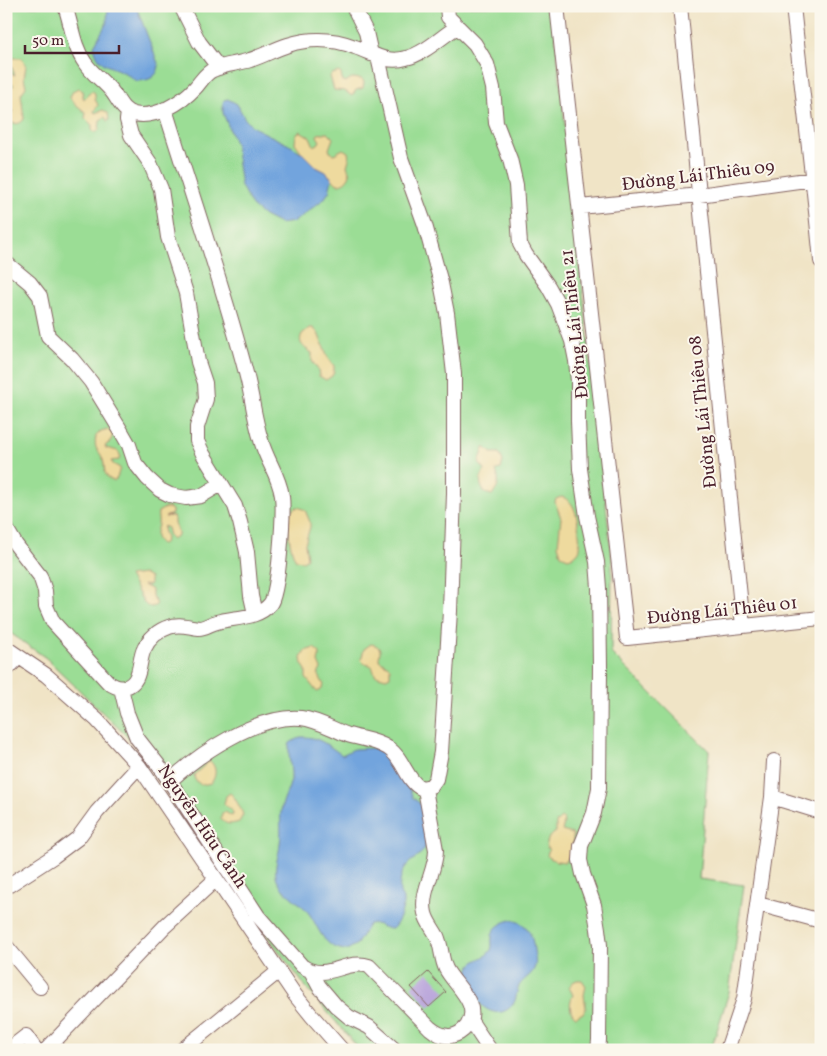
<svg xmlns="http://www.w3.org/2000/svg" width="827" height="1056" viewBox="0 0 827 1056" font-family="Vollkorn,serif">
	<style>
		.green { fill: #9bdd95; stroke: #727e60 }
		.sand { fill: #eeda9e; stroke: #9c7c64 }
		.water { fill: #72a4dd; stroke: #5e6284 }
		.building { fill: #b9a5db }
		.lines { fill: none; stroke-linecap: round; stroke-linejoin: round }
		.minor-casing { stroke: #846461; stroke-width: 16 }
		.minor { stroke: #fff; stroke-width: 14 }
		.labels { text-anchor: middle; stroke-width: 4; stroke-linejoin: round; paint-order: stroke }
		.street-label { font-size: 18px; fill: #4a1f2b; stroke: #fbf7ec }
	</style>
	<rect width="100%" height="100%" fill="#fbf7ec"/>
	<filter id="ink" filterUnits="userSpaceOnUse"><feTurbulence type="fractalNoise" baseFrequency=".02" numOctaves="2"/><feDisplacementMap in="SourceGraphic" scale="10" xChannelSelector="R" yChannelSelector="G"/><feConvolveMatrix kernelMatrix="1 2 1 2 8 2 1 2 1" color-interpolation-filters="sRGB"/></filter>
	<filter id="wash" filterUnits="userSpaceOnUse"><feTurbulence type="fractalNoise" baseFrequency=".0096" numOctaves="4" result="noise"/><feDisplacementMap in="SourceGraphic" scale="20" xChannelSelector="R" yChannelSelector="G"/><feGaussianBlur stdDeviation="1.12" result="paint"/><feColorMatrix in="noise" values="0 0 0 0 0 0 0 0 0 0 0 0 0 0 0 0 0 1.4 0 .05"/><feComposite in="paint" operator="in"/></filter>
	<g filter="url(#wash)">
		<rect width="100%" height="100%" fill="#f0e4c6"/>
		<!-- green -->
		<path class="green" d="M6,6H552L612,560L611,653L709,751L699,879L744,885L729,992L711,1050H360L306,987L264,932L160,775L137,746L46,658L6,630Z"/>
		<!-- sand -->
		<path class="sand" d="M13,58H22L26,66L24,77L26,87L21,94L24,119C20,126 12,124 6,120V111L10,113L14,111L6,106V87L10,89L14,85L12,83H6V67L9,68L12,74L15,75L10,63Z
			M339,72L341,74L342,80L345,82L352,78L362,79L364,82L363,88L356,90L352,96L345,91L334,90L330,76L332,74Z
			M78,88L83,91V97L84,99L92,91L95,93V99L98,105L94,111L95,113L103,110L108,113L109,120L107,121L105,117L100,120L99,130L95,133L92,130V125L85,118L86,113L72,101L70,97L73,91Z
			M300,131L310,137L314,146L318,144L320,141L317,136L318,134L328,133L333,138L329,149L330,152L334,154L343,149L348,152L349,159L347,166L350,174C348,180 344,184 337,184L326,172L316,167L308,161L295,143L296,135Z
			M309,328H313L318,333L327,356L334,366V372L332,376L326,380L319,376L318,370L312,361V353C305,348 297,344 302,334Z
			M108,429L113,435L110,442L105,446L106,448L118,451L120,456L119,460L111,461L113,464L120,468L117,478L114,481C102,477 106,469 103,460C100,449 93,452 96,436L101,431Z
			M484,448H486L491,453H499L503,461L501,469L496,470C499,480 500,487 492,495L485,493C478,483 480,479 485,470L479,463Z
			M561,497C579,500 578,529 580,544C581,552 576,556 568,558L561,555L558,545L561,518L555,502L556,499Z
			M298,507L305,510L310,522V527L305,544L307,558L303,561L296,560C290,551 285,521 291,512C293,509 295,508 298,507Z
			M165,508H169L172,510V514L165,517L172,516L174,518V524L178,532V535L172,539L169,536L167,528L164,526L163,529L166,539L164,543L161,544C153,537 156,533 158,525C159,521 157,516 158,512Z
			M143,574L150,578V583L149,585H143L152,590V596L157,604C153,608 148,608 144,603L129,576Z
			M371,644C384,647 379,651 379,660L390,667V676L386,678L375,675L372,666L365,664L361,660L364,649Z
			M314,648L320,653L318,662L321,669L318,674L324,685L321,690L317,692L306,678V670L302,664L301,658L305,651Z
			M208,762H211C217,768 216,777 211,783L201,785L195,780L194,775Z
			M230,793C234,796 242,810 243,815L239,822C232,824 225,826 221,818L222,813L225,812L232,816L233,814V812L224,804L226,796Z
			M563,818L564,823L562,831L573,834C573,844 572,856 565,862C558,861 551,861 547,855L549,850L546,846L549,837L556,832V823L560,819Z
			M577,980H582L586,986L584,995L586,1008L583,1013L576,1017C569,1013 569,1002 573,995L569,987L573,982Z"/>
		<!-- water -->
		<path class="water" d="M108,6H136L159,66C157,78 148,81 136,81C131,78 128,74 123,72C108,65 98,66 94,46L107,22Z
			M228,99L237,104L245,119L253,127L291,146L302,153L316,167L326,172L332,179L329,192L324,199L294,222L280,224L264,216L252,206L241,186L235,143L223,113V103L224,100Z
			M300,737C319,736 327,745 342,755L354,749L375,748L391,757L409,787L413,798L422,805L428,838C425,860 408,856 402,874C400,879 399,888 400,893C401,897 403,896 403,900C404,909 399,923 392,929C383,929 378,922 369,924L357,944L347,950C324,949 320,930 310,915C302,902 285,896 278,882C272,869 279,857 280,844C282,831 279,819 282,806C284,797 289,789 291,780C292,770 288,757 289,746L290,743Z
			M511,920C529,923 532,935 534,950C535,957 537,963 534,969C531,976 523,979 519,986C516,992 517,999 513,1004C502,1019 484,1012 476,998C469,988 462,968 476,961C483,957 487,956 491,950C493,945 491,941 492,936C493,927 503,922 511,920Z"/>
		<g id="blocks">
			<!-- building -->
			<path class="building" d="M428,972L446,992L429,1007L411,987Z"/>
		</g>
	</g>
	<g filter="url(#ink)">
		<use href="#blocks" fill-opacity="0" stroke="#846461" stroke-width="1"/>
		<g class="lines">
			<defs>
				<path id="minor" d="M65,6C72,26 73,46 85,63C93,75 105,82 113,93C119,101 123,112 134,114C155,119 181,103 195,88C201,82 205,73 213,70C224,64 238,64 250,60C263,56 275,49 288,45C310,38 334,39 355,47C373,53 386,64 406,58C424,54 441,37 457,27
					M181,6L199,42L219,68
					M353,6L366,32L371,54
					M447,6L448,17L475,44L487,64L493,88L496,123L510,159L516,185L520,244L526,255L548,286L558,304L572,341L576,361L578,381V421L580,469L587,516L597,562L599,588L600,667L599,788L594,813L581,846L580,860L583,874L594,905L598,929L600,945L599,1040L598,1050
					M557,6L627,638L821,618
					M680,6L743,626
					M793,6C802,91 813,176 821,261
					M128,112L127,120L131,135L150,163L161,189L168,237L186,293L198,362L205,383L206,399L197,427V441L203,454L235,506L240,522L247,552L251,596L255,614
					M580,207L699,195L820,178
					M6,263L30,283L40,296L48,336L72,359L91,382L121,431L129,445L135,463L147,478L160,490L170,495L186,498L201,496L221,484
					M6,528L16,545L40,576L45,591L46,606L53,622L108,682C113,686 118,689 125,687C142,683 138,661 144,649C149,638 159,630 169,627C180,623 188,627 199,628C205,628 211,623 217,622C234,617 258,619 270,604C279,594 284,512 282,496C279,475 266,460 261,440C254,418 252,395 246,373C223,285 192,196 165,109
					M6,648L46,675L97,720L139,766L295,995L312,1016L342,1050
					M6,670L19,657
					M121,688L127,713L137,738L163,771L258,916L302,966C327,983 346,958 369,966L430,1028C436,1033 442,1037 451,1036C457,1035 463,1031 467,1026C482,1005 455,986 446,969C441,959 442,947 437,936C433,928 427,922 425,913C420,892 436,871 436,850L425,789
					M170,781C200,753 258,714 301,718C318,720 332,729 348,735C361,739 376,740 388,748C403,757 407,782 421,788L431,786L436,779L441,752L450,611L454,493V374L447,313L441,283L425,225L401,158L378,57
					M772,797L821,812
					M6,887L54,856L78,838L97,812L139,766
					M758,904L821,921
					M6,946L40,987
					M311,971L319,986L336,1006L349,1017L369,1027L395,1050
					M470,1020L490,1050
					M8,1050L26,1036L36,1050
					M46,1050L165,926L216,879
					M182,1050L279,971
					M727,1050L744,999L772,797L774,761"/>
			</defs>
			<!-- minor casing -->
			<use href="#minor" class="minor-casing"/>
			<!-- minor -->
			<use href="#minor" class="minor"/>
		</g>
	</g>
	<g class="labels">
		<!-- street labels -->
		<g class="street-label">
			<text transform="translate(698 175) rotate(-7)" y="6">Đường Lái Thiêu 09</text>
			<text transform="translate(574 324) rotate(-96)" y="6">Đường Lái Thiêu 21</text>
			<text transform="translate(702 412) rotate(-96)" y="6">Đường Lái Thiêu 08</text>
			<text transform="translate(722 610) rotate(-6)" y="6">Đường Lái Thiêu 01</text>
			<text transform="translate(203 826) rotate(56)" y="6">Nguyễn Hữu Cảnh</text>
		</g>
	</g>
	<!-- margin -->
	<rect width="827" height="1056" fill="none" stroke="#fbf7ec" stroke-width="25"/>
	<!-- scale -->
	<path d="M25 45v8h94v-8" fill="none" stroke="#4a1f2b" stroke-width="2.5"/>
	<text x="32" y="45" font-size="15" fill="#4a1f2b" stroke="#fbf7ec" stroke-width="4" paint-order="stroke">50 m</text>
</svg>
